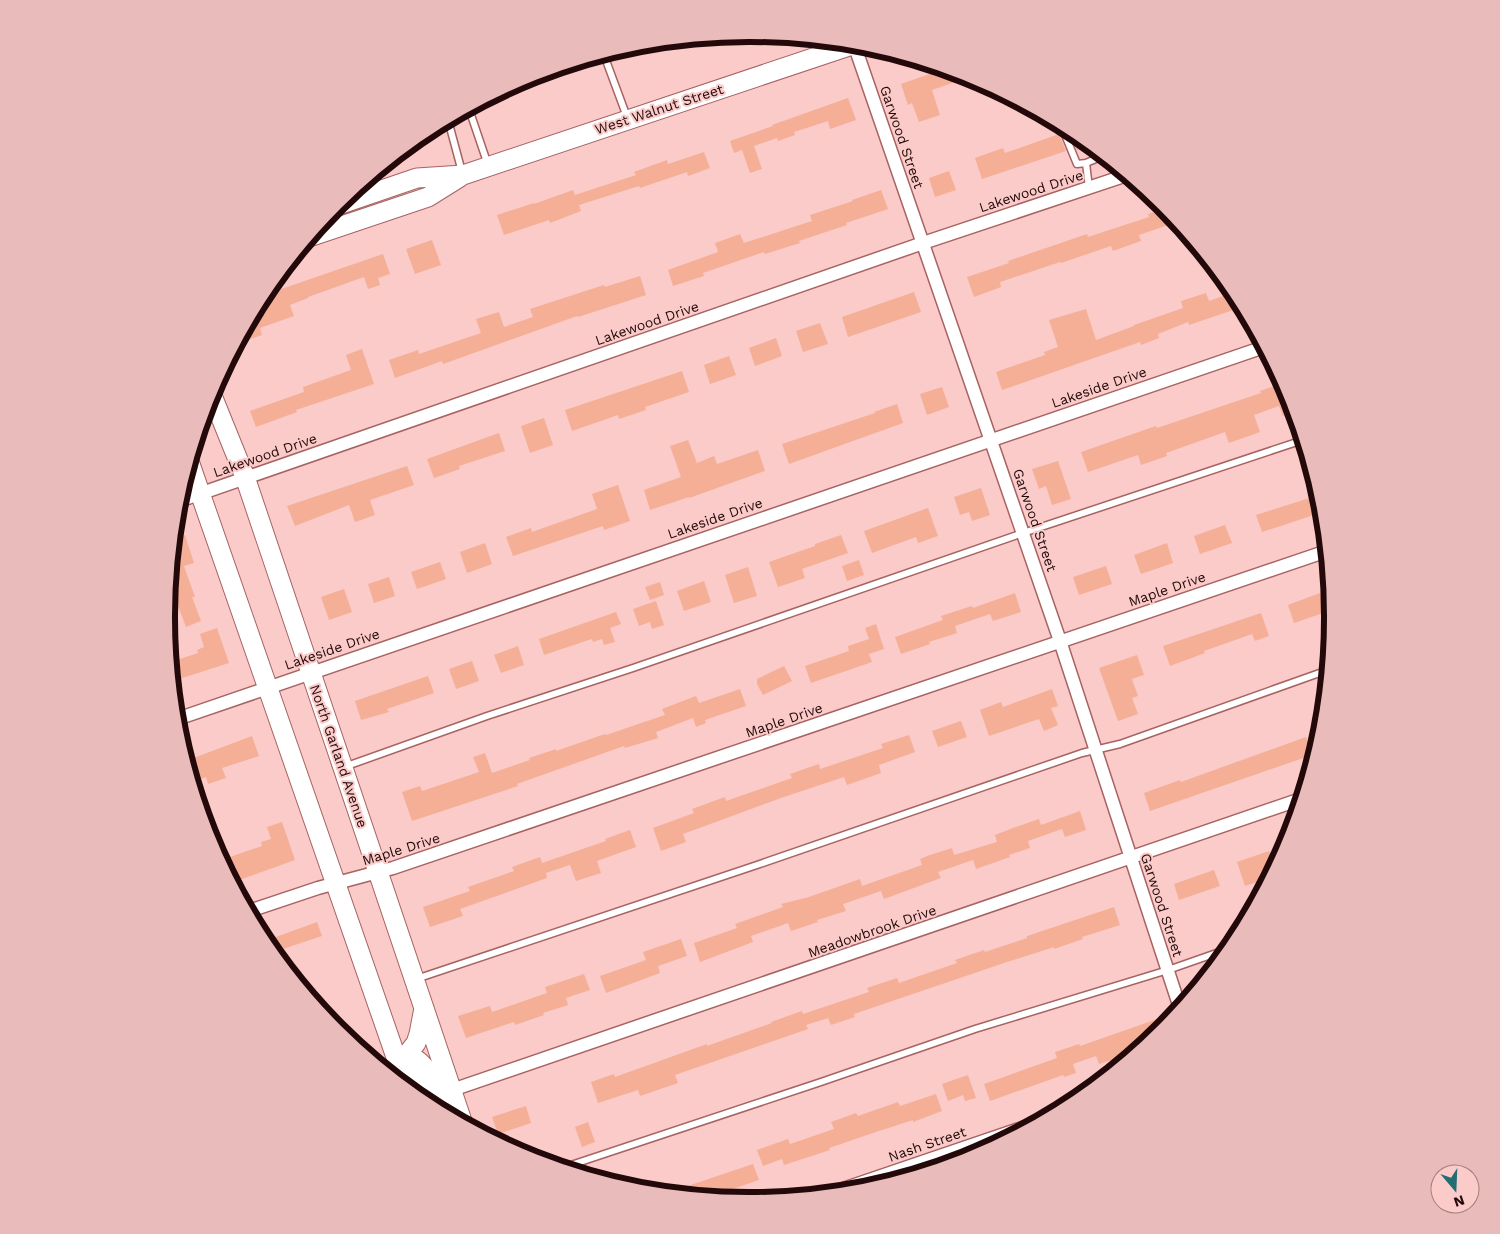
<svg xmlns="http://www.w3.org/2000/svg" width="1500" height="1234" viewBox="0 0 1500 1234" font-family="'Work Sans',sans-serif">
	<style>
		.building { fill: #f4af96 }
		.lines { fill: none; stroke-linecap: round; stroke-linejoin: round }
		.service-casing { stroke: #a76362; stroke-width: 9 }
		.minor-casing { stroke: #a76362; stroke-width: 15 }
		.secondary-casing { stroke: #a76362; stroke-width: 21 }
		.service { stroke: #fff; stroke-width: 6 }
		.minor { stroke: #fff; stroke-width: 12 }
		.secondary { stroke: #fff; stroke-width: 19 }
		.labels { text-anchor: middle; stroke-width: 4; stroke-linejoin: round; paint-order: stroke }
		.street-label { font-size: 14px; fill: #23090a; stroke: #facbc9 }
		.rim { fill: none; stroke: #23090a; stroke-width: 6 }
	</style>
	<rect width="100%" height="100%" fill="#facbc9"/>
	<!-- building -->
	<path class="building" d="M944,69L970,77L932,90L940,115L919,122L912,103L908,105L901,84Z
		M848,98L856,120L830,129L828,121L794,132L795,135L778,141L777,138L754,146L762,169L750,173L742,150L734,153L730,141L773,126L772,125Z
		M1070,130L1074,132L1090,145L1077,150L1069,131Z
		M1059,134L1066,151L982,179L975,158L1003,148L1005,153Z
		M704,152L710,168L688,176L687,172L640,188L639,186L579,205L581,211L550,223L549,220L504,235L497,215L534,203V204L573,190L575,195L636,175L634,172L667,160L668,164Z
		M949,171L956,190L935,197L929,178Z
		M881,190L888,209L846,223L847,225L799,241L800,243L765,254L764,252L703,273L704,276L673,286L668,270L718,252L715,243L740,234L744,243L812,221L810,215L853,201L852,200Z
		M1166,208L1177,222L1139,235L1141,241L1113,251L1111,246L1061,263L1060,262L1000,282L1001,287L974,297L967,277L1009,263L1008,261L1087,234L1088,237L1149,217L1148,214Z
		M432,240L441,265L415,274L406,249Z
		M383,254L390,274L378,278L380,285L368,289L364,277L308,297V298L290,305L294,316L260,328L262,335L238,343L264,295Z
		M640,276L646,295L578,317L577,316L443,364L442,361L395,378L389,360L418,350L419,354L481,333L476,319L499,312L504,327L533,317L530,309L604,285L605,287Z
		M914,292L921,312L848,337L842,317Z
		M1234,292L1242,307L1189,325L1188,322L1158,334L1159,338L1141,345L1140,342L1002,390L996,372L1045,355L1044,352L1058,347L1049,320L1086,309L1096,340L1134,326V325L1183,308L1181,301L1206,293L1209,301Z
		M820,323L828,344L803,352L796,331Z
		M776,338L782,356L755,366L749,348Z
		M362,349L374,384L296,410L297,412L256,427L250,411L304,392L303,387L351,370L346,355Z
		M729,356L736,375L710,384L704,365Z
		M682,371L689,392L645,407L646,410L619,419L618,415L572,431L565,410Z
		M1283,383L1289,394L1294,412L1283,416L1279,406L1254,415L1260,432L1229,443L1225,432L1166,453L1167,456L1141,465L1138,455L1088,472L1081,452L1156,426L1157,428L1261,393L1260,391Z
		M942,387L949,407L927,415L920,394Z
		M897,404L903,423L789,464L782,444L875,413L874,412Z
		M544,418L553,445L530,453L521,426Z
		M499,433L505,451L459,466L460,469L434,478L427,459Z
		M688,440L697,463L714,456L717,464L758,450L765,471L689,498V497L650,510L644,490L681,477L670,446Z
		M1058,461L1071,499L1052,505L1046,486L1039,489L1032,469Z
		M407,466L414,485L370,500L375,515L355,522L349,505L295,526L287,506Z
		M618,485L630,521L604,530L603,526L513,556L506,537L531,528L532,532L597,509L592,494Z
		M981,488L990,515L972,521L969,512L960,515L954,497Z
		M1319,495L1323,512L1262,532L1256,515Z
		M928,508L938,536L918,543L916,537L872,553L864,531Z
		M1225,525L1232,543L1200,554L1194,536Z
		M185,535L194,563L184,566L195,597H192L201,621L186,627L177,603H175L170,588L175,538Z
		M841,535L848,553L802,569L805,578L778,587L769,562L815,546V544Z
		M485,543L492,564L467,573L460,552Z
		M1167,543L1173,563L1141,574L1134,555Z
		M859,560L864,575L847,581L842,566Z
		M440,562L446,579L417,589L411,572Z
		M1106,566L1112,584L1079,595L1073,577Z
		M748,567L757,596L734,603L725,575Z
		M389,577L395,596L374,603L368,584Z
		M704,581L711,602L684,611L677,591Z
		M660,582L664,595L650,600L645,587Z
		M344,589L352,612L329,620L321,597Z
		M1015,593L1021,612L993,621L990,614L955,626L957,633L929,642L930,644L901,654L895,637L943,620L941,616L972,606L973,608Z
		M1320,593L1326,612L1294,623L1288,605Z
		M656,601L664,625L652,629L650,622L639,626L633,609Z
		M616,612L621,624L610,628L615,642L604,645L602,639L593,642L592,639L544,655L539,639Z
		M1261,613L1269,636L1255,641L1252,634L1204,651L1205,653L1170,666L1163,646Z
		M876,624L884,649L869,654L872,662L811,683L805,666L849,651L848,646L869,639L865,628Z
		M217,628L229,663L173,681L171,662L198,653L197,650L204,647L200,634Z
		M518,646L524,665L501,673L494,655Z
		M1137,655L1144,675L1132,679L1138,696L1132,698L1138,714L1118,721L1099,668Z
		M472,661L479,681L456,689L449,669Z
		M784,666L792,681L763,695L757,684V679Z
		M428,676L434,693L387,709L389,712L361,720L355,701Z
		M740,689L746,706L705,720L706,723L696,727L693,718L656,732L658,738L625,748L624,746L517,784L518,786L412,821L402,792L420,786L422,791L479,772L473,757L485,753L492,773L530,760L529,758L556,749V751L605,734L606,735L665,715L662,709L696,696L699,703Z
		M1052,689L1058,706L1051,708L1058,725L1044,731L1039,719L989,736L980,710L1001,702L1003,707Z
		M961,721L967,737L938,747L932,731Z
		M909,735L915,752L879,765L881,773L847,785L844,777L781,798L683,834L686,842L661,851L653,828L694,813L692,809L725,797L726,801L792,778L790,774L819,764L820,769L883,748L881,744Z
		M252,736L259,756L222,768L226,778L208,784L206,777L198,780L191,759Z
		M1306,737L1312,755L1150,811L1144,793L1180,780L1181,782Z
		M1080,811L1086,830L1065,837L1062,829L1028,841L1030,848L1009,855L1010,857L976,869L973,860L938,872L941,878L884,899L881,891L843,904L846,911L817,920L818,922L791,931L788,923L751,936L753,942L700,962L694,943L737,928L735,924L783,907L781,904L809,897L860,879L862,886L922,865L920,859L930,855L952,848L954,855L997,842L995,835L1013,828L1039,819L1041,825Z
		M282,822L295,860L234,882L228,872L224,859L262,846L261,842L271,839L267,827Z
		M630,830L636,847L597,861L601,873L576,881L570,865L546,873L547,878L460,909L463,916L430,927L423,907L470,891L468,887L514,871L512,867L540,857L542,863L606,841L605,839Z
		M1269,851L1275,867L1269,878L1245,886L1237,862Z
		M1214,870L1220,886L1179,900L1174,884Z
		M1114,907L1120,925L1082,937L1083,939L1054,949V947L1007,962L854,1014L855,1017L831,1025L828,1018L806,1025L808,1029L675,1075L678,1083L640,1096L638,1090L598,1103L591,1082L614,1074L615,1077L707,1044V1046L772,1023L771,1022L802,1011L803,1014L869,992L867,988L897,978L899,983L957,963L955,960L984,950L985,952L1027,938V936Z
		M317,922L322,936L274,952L265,941Z
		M681,939L687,956L658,966L660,973L606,993L600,976L646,960L643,952Z
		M584,974L590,990L566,998L568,1005L543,1013L544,1015L515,1025L514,1022L466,1038L458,1016L490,1006L492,1012L547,993L545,987Z
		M1163,1017L1166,1025L1162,1030L1150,1039L1127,1046L1130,1054L1099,1064L1096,1056L1073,1064L1076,1073L1064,1077L1063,1075L990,1101L984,1084L1057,1058L1055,1052L1079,1044L1080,1046Z
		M968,1075L976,1098L965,1101L963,1095L948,1101L942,1084Z
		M936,1094L942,1111L913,1122V1120L876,1132L829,1148L830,1150L784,1165L782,1159L763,1166L757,1150L788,1139L790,1144L834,1129L831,1122L856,1113L858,1116L898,1102L900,1106Z
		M526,1106L531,1123L498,1134L492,1117Z
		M588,1122L595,1142L582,1147L575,1127Z
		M753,1164L759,1180L712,1196L670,1192Z"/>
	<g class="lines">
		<defs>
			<path id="service" d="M604,55L627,117
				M469,109L488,165
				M448,120L462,172
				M1061,125L1077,164L1086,163
				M1089,188L1086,163L1103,156
				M344,767L487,716L633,668L1023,533L1303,440
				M416,979L757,865L1082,753L1120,744L1328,670
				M565,1167L818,1083L975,1029L1168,970L1228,949"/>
			<path id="minor" d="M854,44L1060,641L1180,1008
				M179,501L923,243L1127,175
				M177,719L1264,347
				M249,911L318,888L393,868L1327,551
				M452,1090L1301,799
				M834,1192L1031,1125"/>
			<path id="secondary" d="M338,205L417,178L463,175L855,44
				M312,236L428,197L460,177
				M211,393L245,477L462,1121
				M190,464L406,1086
				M399,1065L415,1059C423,1063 426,1070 431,1076C437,1083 444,1087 452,1090
				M399,1065L416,1043L419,1034L424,1008
				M405,1069C410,1075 413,1084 418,1089C428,1100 440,1094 452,1090"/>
		</defs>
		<!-- service casing -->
		<use href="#service" class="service-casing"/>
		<!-- minor casing -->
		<use href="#minor" class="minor-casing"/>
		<!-- secondary casing -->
		<use href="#secondary" class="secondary-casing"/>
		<!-- service -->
		<use href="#service" class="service"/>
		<!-- minor -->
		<use href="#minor" class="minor"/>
		<!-- secondary -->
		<use href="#secondary" class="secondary"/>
	</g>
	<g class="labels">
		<!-- street labels -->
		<g class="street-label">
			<text transform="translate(659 109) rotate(-18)" y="5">West Walnut Street</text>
			<text transform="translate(902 137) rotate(71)" y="5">Garwood Street</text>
			<text transform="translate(1031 191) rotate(-18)" y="5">Lakewood Drive</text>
			<text transform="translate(647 323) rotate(-19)" y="5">Lakewood Drive</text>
			<text transform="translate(1099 387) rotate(-19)" y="5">Lakeside Drive</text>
			<text transform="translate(265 455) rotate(-19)" y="5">Lakewood Drive</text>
			<text transform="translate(715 518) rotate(-19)" y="5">Lakeside Drive</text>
			<text transform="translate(1035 520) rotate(71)" y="5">Garwood Street</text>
			<text transform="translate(1167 589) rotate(-19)" y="5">Maple Drive</text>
			<text transform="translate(332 649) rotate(-19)" y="5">Lakeside Drive</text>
			<text transform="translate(784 720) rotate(-19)" y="5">Maple Drive</text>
			<text transform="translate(339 756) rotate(71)" y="5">North Garland Avenue</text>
			<text transform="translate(401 849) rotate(-17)" y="5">Maple Drive</text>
			<text transform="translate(1162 905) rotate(72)" y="5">Garwood Street</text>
			<text transform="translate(872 931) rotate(-19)" y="5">Meadowbrook Drive</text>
			<text transform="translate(927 1144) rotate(-19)" y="5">Nash Street</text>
		</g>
	</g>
	<!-- crop -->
	<path d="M0 0H1500V1234H0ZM749 42H750A574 574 0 0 1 1324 616V618A574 574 0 0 1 750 1192H749A574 574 0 0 1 175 618V616A574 574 0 0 1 749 42Z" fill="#e9bbba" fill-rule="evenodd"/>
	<path class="rim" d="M749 42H750A574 574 0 0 1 1324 616V618A574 574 0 0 1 750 1192H749A574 574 0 0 1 175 618V616A574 574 0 0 1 749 42Z"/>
	<!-- north arrow -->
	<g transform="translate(1455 1189) rotate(161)"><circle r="24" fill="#facbc9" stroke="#a47d7d"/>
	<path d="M0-4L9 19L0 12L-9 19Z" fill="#236e73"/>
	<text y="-8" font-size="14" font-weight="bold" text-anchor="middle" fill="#23090a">N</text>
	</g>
</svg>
